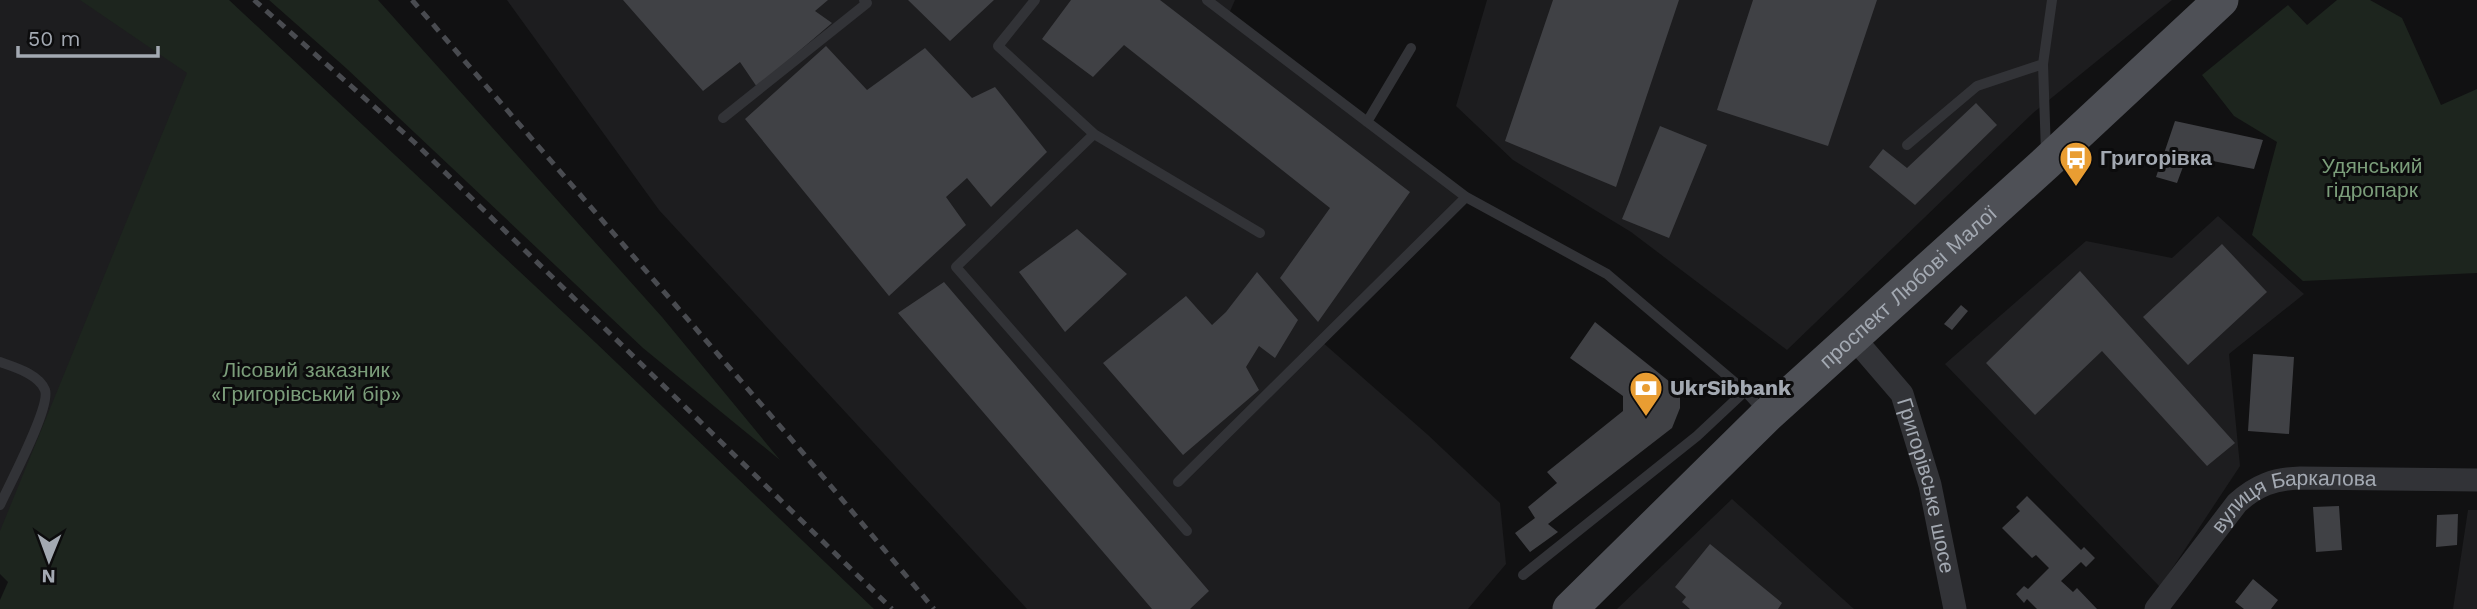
<svg xmlns="http://www.w3.org/2000/svg" width="2477" height="609" viewBox="0 0 2477 609" font-family="'Work Sans',sans-serif">
	<style>
		.built { fill: #1d1d1f }
		.green { fill: #1d251e }
		.building { fill: #404145 }
		.lines { fill: none; stroke-linecap: round; stroke-linejoin: round }
		.lane { stroke: #323337; stroke-width: 10 }
		.street { stroke: #323337; stroke-width: 23 }
		.primary { stroke: #4e5056; stroke-width: 35 }
		.rail { stroke: #494b50; stroke-width: 5; stroke-dasharray: 9 7; stroke-linecap: butt }
		.labels { text-anchor: middle; stroke-width: 6; stroke-linejoin: round; paint-order: stroke }
		.poi-label { font-size: 21px; font-weight: bold; fill: #a3a9b2; stroke: #0c0c0d; text-anchor: start }
		.park-label { font-size: 21px; fill: #7b9d7a; stroke: #0c0c0d }
		.street-label { font-size: 21px; fill: #a3a9b2; stroke: #0c0c0d }
	</style>
	<rect width="100%" height="100%" fill="#111112"/>
	<!-- built -->
	<path class="built" d="M0,0H101L188,73L0,546Z
		M507,0H1235L1228,16L1466,197L1321,341L1428,435L1500,503L1506,564L1468,609H1027L659,210Z
		M1487,0H2172L2033,113L1787,350L1631,232L1513,160L1456,106Z
		M2218,216L2304,294L2229,354L2240,466L2160,587L1945,364L2086,241L2172,258Z
		M1732,499L1854,609H1617Z
		M2468,510H2477V609H2453Z"/>
	<!-- green -->
	<path class="green" d="M80,0H229L596,343L874,609H0V600L8,582L0,574V531L187,73Z
		M269,0H378L662,317L780,460L643,348L346,68Z
		M2337,0H2370L2402,18L2441,105L2477,89V273L2303,281L2252,235L2277,142L2234,116L2202,75L2288,5L2307,25Z"/>
	<!-- building -->
	<path class="building" d="M623,0H828L815,11L832,23L757,87L740,62L703,91Z
		M908,0H994L950,41Z
		M1071,0H1160L1410,192L1318,322L1280,278L1330,208L1124,45L1093,77L1042,39Z
		M1553,0H1679L1616,187L1505,141Z
		M1753,0H1877L1828,146L1717,110Z
		M826,46L867,90L925,48L972,98L995,87L1047,152L991,207L967,178L946,197L966,225L889,296L745,119Z
		M1976,103L1997,125L1915,205L1869,167L1883,149L1907,168Z
		M2175,121L2263,140L2254,169L2187,156L2177,183L2156,177Z
		M1660,126L1707,145L1669,238L1622,219Z
		M1077,229L1127,274L1065,332L1019,272Z
		M2222,244L2267,292L2188,365L2143,317Z
		M2080,271L2235,443L2207,466L2102,351L2035,415L1986,363Z
		M1257,272L1298,320L1275,358L1259,346L1246,367L1259,390L1183,455L1103,363L1186,296L1212,325L1226,312Z
		M944,282L1209,591L1190,609H1152L898,313Z
		M1961,305L1968,311L1952,330L1944,324Z
		M1595,322L1675,386L1680,397V408L1672,428L1548,524L1558,532L1530,552L1515,533L1535,518L1528,507L1557,483L1547,472L1623,411V396L1570,358Z
		M2253,354L2294,357L2289,434L2248,431Z
		M2027,496L2081,550L2084,547L2095,558L2086,567L2081,562L2061,581L2073,592L2077,588L2097,609H2037L2027,599L2024,603L2016,594L2024,586L2028,589L2049,568L2036,555L2032,558L2002,528L2020,511L2016,507Z
		M2339,506L2342,550L2316,552L2313,507Z
		M2458,514L2457,545L2436,547L2437,515Z
		M1710,544L1782,603L1778,609H1690L1682,602L1686,597L1675,587Z
		M2253,579L2278,600L2271,609H2244L2235,602Z"/>
	<g class="lines">
		<!-- lane -->
		<path class="lane" d="M1035,0L998,46L1094,134L1260,233
			M1207,0L1466,197L1607,274L1745,391L1763,411
			M723,118L867,3L864,0
			M1367,122L1411,48
			M1094,134L956,267L1187,531
			M1907,145L1977,86L2043,64
			M2046,153L2043,64L2052,0
			M0,362C14,367 39,374 45,390C51,407 9,485 0,505
			M1178,482L1466,197
			M1523,575L1697,436L1745,391"/>
		<!-- street -->
		<g class="street">
			<path id="s1" d="M1853,337L1902,394L1930,485L1955,609"/>
			<path id="s2" d="M2156,609L2237,503C2257,485 2274,479 2300,478L2477,480"/>
		</g>
		<!-- primary -->
		<path class="primary" id="s3" d="M1570,609L1767,415L2047,162L2221,0"/>
		<!-- rail -->
		<path class="rail" d="M254,0L414,142L892,609
			M412,0L798,447L934,609"/>
	</g>
	<!-- icons -->
	<defs>
		<symbol id="bus-pin" viewBox="-11 -11 22 30"><path d="M0 17L-7.5 6A9.5 9.5 0 1 1 7.5 6Z" fill="#e99d32" stroke="#0c0c0d"/><path d="M-5-6H5V4H4V6H2V4H-2V6H-4V4H-5ZM-3.5-4V0h7V-4ZM-3.5 1.2v1.5H-2V1.2ZM2 1.2v1.5H3.5V1.2Z" fill="#fff"/></symbol>
		<symbol id="bank-pin" viewBox="-11 -11 22 30"><path d="M0 17L-7.5 6A9.5 9.5 0 1 1 7.5 6Z" fill="#e99d32" stroke="#0c0c0d"/><path d="M-6-4H6V4H-6ZM0-2.3a2.3 2.3 0 1 0 0 4.6a2.3 2.3 0 1 0 0-4.6Z" fill="#fff"/></symbol>
	</defs>
	<g fill-rule="evenodd">
		<use href="#bus-pin" x="2057" y="139" width="38" height="52"/>
		<use href="#bank-pin" x="1627" y="369" width="38" height="52"/>
	</g>
	<g class="labels">
		<!-- poi labels -->
		<g class="poi-label">
			<text x="2100" y="165">Григорівка</text>
			<text x="1670" y="395">UkrSibbank</text>
		</g>
		<!-- park labels -->
		<g class="park-label">
			<text x="2372" y="173">Удянський<tspan x="2372" dy="24">гідропарк</tspan></text>
			<text x="306" y="377">Лісовий заказник<tspan x="306" dy="24">«Григорівський бір»</tspan></text>
		</g>
		<!-- street labels -->
		<g class="street-label">
			<text dy="7" stroke="none"><textPath href="#s3" startOffset="467">проспект Любові Малої</textPath></text>
			<text dy="7" stroke="none"><textPath href="#s1" startOffset="170">Григорівське шосе</textPath></text>
			<text dy="7" stroke="none"><textPath href="#s2" startOffset="189">вулиця Баркалова</textPath></text>
		</g>
	</g>
	<!-- north arrow -->
	<g transform="translate(49 560) rotate(181)" stroke="#0c0c0d" stroke-width="5" paint-order="stroke">
	<path d="M0-5L12 26L0 18L-12 26Z" fill="#a3a9b2"/>
	<text y="-10" font-size="19" font-weight="bold" text-anchor="middle" fill="#a3a9b2">N</text>
	</g>
	<!-- scale -->
	<path d="M18 46v10h140v-10" fill="none" stroke="#a3a9b2" stroke-width="3.5"/>
	<text x="28" y="46" font-size="21" fill="#a3a9b2" stroke="#0c0c0d" stroke-width="5" paint-order="stroke">50 m</text>
</svg>
